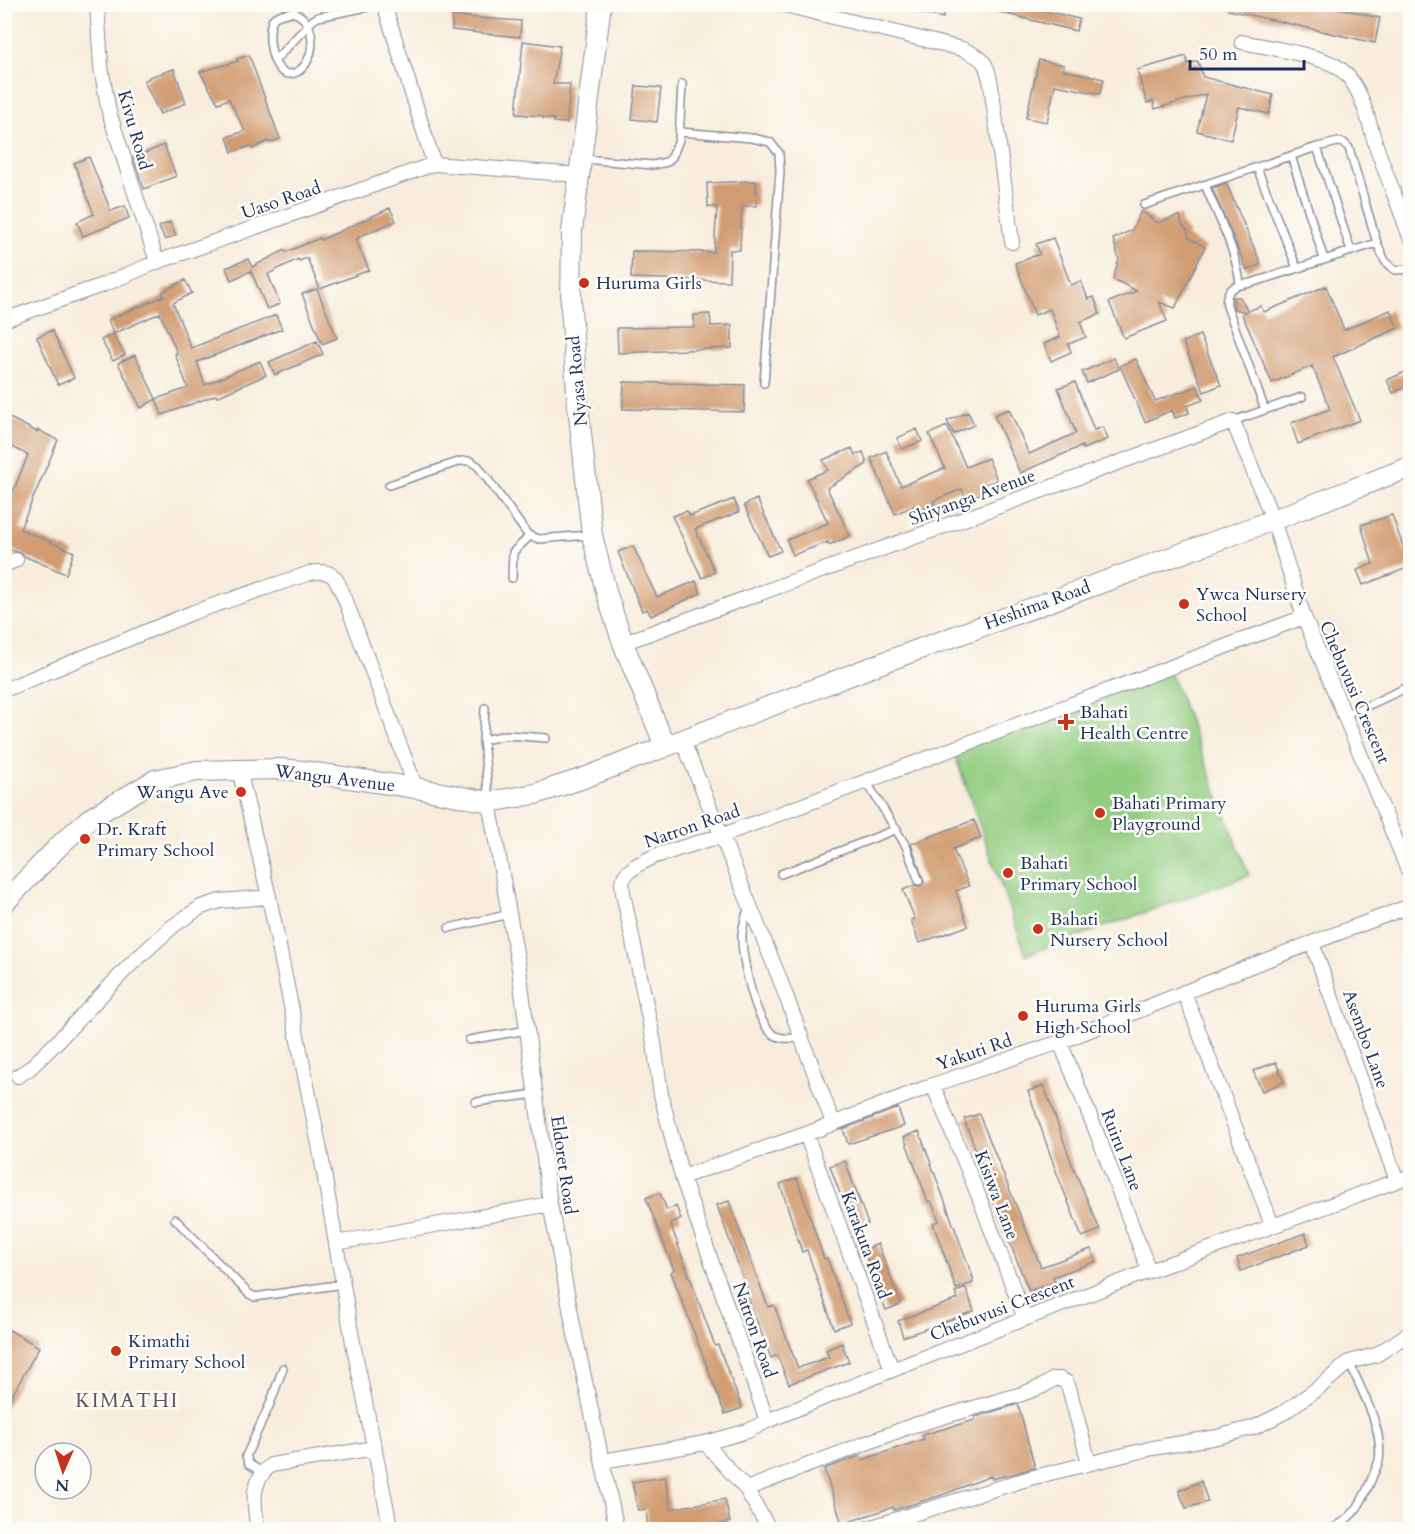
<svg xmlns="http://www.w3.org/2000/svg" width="1415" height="1534" viewBox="0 0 1415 1534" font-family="Cardo,serif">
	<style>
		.green { fill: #93cd81; stroke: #577e70; stroke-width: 1.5 }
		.building { fill: #d19c72 }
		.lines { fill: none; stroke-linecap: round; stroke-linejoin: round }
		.lane-casing { stroke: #8a8e9d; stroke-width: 10 }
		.street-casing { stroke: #8a8e9d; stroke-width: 16 }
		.secondary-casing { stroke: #8a8e9d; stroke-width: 22 }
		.lane { stroke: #fff; stroke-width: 7 }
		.street { stroke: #fff; stroke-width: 14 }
		.secondary { stroke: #fff; stroke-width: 20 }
		.poi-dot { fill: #c8321e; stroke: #fdfcf7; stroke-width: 2 }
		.labels { text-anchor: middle; stroke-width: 5; stroke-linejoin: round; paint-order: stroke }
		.street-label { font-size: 18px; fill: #1b2f5e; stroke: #fdfcf7 }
		.poi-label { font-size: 18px; fill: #1b2f5e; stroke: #fdfcf7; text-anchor: start }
		.neighbourhood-label { font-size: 20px; letter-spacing: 1.5px; fill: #5b5565; stroke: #fdfcf7 }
	</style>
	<rect width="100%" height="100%" fill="#fdfcf7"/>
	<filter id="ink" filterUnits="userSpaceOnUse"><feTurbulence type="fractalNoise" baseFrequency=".0167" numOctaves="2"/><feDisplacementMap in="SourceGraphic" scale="12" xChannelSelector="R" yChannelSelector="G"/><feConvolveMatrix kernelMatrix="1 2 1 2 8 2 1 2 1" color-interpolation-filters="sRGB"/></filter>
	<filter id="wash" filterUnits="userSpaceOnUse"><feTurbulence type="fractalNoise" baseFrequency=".008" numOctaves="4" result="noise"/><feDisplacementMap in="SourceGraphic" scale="24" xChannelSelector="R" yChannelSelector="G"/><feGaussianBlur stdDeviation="1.35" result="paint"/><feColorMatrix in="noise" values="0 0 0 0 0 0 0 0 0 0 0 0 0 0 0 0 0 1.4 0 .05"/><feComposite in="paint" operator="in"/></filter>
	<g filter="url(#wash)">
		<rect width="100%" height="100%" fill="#f8eddc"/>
		<!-- green -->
		<path class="green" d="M1170,672L1249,875L1026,955L953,750Z"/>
		<g id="blocks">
			<!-- building -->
			<path class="building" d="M906,4H946L943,18L906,10Z
				M987,4H1038L1037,9L1079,19L1076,31L986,9Z
				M1228,4H1322L1380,18L1375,43L1228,10Z
				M452,16L521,21L520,37L452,30Z
				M523,41L560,46L553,84H570L567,123L554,122V119L543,118V116L516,114Z
				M249,55L280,139L269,143L268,141L252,149L251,146L232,152L227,137L245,131L229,99L218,103L200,72L238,61L237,59Z
				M1186,56L1188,64L1198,61L1203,77L1273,95L1269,114L1239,107L1231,140L1197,131L1206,94L1155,109L1153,101L1147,103L1137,70Z
				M1039,60L1064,65L1063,70L1104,79L1100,94L1055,85L1047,122L1026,118Z
				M174,69L186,103L160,114L144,81L149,78V77Z
				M636,86L661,88L657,122L632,119Z
				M164,145L176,176L144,189L133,158Z
				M89,157L111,211L125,206L129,218L83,236L77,222L94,214L74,163Z
				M756,181L757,206H742L740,250H730L729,281L631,278L632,251L714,252L717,207H708L707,183Z
				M1226,183L1261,264L1247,270L1212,188Z
				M390,208L396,221L358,237L359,238L356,240L369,270L320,289L307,258L299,261L298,259L268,274L280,304L267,309L251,271L231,280L226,268L248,259L252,267L285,250L286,252L320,238L321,240Z
				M1141,211L1158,223L1180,215L1182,225L1188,231V237L1205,247L1175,308L1159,302L1167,321L1124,338L1109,302L1137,291L1113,279L1119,259L1113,239L1132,230Z
				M170,222L176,235L165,240L159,227Z
				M1053,238L1071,285L1081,281L1088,299L1094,297L1100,314L1080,322L1086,337L1068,344L1071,352L1051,361L1044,344L1060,337L1050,309L1035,315L1015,263L1040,254L1036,244Z
				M185,280L192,293L173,303L191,348L276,315L282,329L197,362L205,385L260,361L266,375L217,397L216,395L162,415L156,399L188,388L175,354L177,353L160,313L113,334L108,320L164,296L162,292Z
				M1326,286L1344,330L1390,310L1398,328L1333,357L1360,420L1298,444L1291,423L1330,409L1312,366L1272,383L1242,314L1246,312L1234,309L1233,297H1240L1248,311L1261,306L1264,312Z
				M317,289L337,338L322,344L302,294Z
				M710,314L711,326L732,325V348L618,353L617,328L694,327V315Z
				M52,330L74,378L58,385L37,337Z
				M113,334L125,355L113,361L101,340Z
				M1200,335L1221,385L1204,392L1183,342Z
				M317,341L323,354L275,375L269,362Z
				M135,355L156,399L141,408L118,363Z
				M1114,358L1119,369L1087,383L1082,372Z
				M1136,359L1155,401L1198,386L1203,400L1187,406L1189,413L1175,418L1172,410L1145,422L1120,366Z
				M1410,370V385L1393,393L1387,380Z
				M624,382L745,385L744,412L623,409Z
				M1075,382L1094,430L1103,427L1108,439L1083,449L1082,446L1020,473L994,415L1009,409L1029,454L1076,433L1058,388Z
				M968,412L974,425L954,434L947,421Z
				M4,415L37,432L38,430L58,440L20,529L74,552L66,574L24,556L21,553L4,548V514L28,455L4,443Z
				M947,426L966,467L988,458L997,480L987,484L989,490L966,500L962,489L933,501L935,505L917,512L914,506L895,514L871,458L886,451L901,486L945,468L929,434Z
				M917,429L922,441L902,449L897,438Z
				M852,448L855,455L863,452L867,464L827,488L850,536L829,545L828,542L793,555L787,540L828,523L807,479L828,470L823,460Z
				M734,499L739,512L695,529L715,572L702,578L672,516L687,511L690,516Z
				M757,499L781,551L768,556L744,505Z
				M1392,515L1405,552L1410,550V567L1363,585L1357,570L1373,564L1361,525Z
				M633,546L657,597L696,581L701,593L651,616L647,609L642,611L618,552Z
				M974,820L981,838L953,849L969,886L956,891L968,926L919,943L911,920L915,919L903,890L915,885L920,886L924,882L911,844Z
				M1276,1062L1284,1082L1262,1091L1253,1071Z
				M1044,1086L1072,1164L1100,1230L1082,1237L1056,1171L1028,1091Z
				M898,1108L904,1126L848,1144L843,1129Z
				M979,1114L1041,1267L1091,1249L1096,1261L1053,1277L1055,1282L1029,1291L992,1198L994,1197L964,1119Z
				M919,1131L973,1278V1283L956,1289L933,1223L939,1221L931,1201L928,1202L904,1137Z
				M845,1161L868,1224L853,1229L830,1166Z
				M797,1178L824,1259L827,1258L850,1323L834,1329L807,1250L802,1252L780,1184Z
				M660,1193L667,1210L676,1206L681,1219L670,1223L715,1346L718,1345L742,1408L725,1414L671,1272L674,1270L646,1198Z
				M729,1201L768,1307L774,1305L798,1368L829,1357L826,1350L842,1343L849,1362L789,1384L777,1355L771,1358L745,1290H747L717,1205Z
				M1305,1233L1309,1245L1241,1271L1237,1258Z
				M878,1244L901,1304L886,1310L863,1250Z
				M966,1288L974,1311L903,1337L898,1321L958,1299L955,1292Z
				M4,1327L39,1347L4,1410Z
				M1018,1404L1035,1468L992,1479L991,1476L942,1495L894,1510L893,1507L842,1524L824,1469L860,1456L862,1460L924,1439L922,1435L975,1420V1417Z
				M665,1477L671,1509L725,1499L730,1522L692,1530H648L646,1509L638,1510L632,1482Z
				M1201,1481L1208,1502L1186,1508L1179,1491Z"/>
		</g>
	</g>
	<g filter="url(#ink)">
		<use href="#blocks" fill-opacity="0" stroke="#8a8e9d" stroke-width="1.5"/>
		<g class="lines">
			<defs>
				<path id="lane" d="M291,12C322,18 316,73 289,74C271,74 265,29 274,18C278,14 285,14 291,12Z
					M275,60L313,20L318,17L382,4
					M680,132L752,138L770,142L779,153L780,171L764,383
					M1317,147L1351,251
					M1291,156L1324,259
					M584,159L653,165L667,162L672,157L679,140L682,84
					M1257,168L1297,268
					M1205,185C1218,217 1236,249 1240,284
					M1144,205L1317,147L1338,142L1344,143L1349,148L1377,243L1385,261L1395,270L1410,269
					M1265,410L1227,306C1224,288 1236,285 1251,283L1377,243
					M1233,421L1302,397
					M389,485L461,461H470L478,466L528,535L539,539L589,535
					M512,578L513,552L530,536
					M485,708L483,740L489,801
					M1345,714L1367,706L1410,686
					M483,740L507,735L546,738
					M866,781L906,846L919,881
					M781,874L897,829
					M749,906C746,915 743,924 742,934C741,956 755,1023 774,1035C783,1040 792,1038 802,1038
					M449,928L510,914
					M469,1040L527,1030
					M476,1102L536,1094
					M175,1219L249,1294L255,1297L343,1284
					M262,1472L249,1464L246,1456L270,1404L283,1368
					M1329,1530C1361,1516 1366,1491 1379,1461C1384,1429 1362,1392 1349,1362"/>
				<path id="street" d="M97,4L101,67L109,112L157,262
					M384,4L434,164
					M781,4L962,49C985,59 986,61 991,85L1012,242
					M1242,42C1266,47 1317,55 1336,66C1363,82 1368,124 1378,151C1388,180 1400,208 1410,237
					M4,320L105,284L157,262L434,164L579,175
					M4,565L16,560
					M623,643L1233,421L1273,520L1304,617L1410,875
					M4,690L194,612L310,573C335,568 336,579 345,599L416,788
					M682,739L779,977L833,1123
					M239,769L269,897L320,1150L353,1343L391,1530
					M489,802L519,969L550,1204L575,1335L617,1530
					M1312,943L1397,1181
					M1184,992L1272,1225
					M1060,1042L1100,1141L1149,1271
					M18,1076L29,1069L53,1046L129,966L173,926L201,907L220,901L269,897
					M933,1085L979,1197L1025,1319
					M806,1134L892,1370
					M682,1177L806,1134L933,1085L1060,1042L1248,967L1410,906
					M336,1243L550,1204
					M767,1421L682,1177L661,1095L654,1043L623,893L622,882L626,874L637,865L655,856L723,835L1304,617
					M705,1443L746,1489L770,1530
					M603,1461L705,1443L748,1431L767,1421L892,1370L1149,1271L1410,1176
					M746,1489L911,1426L1022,1394L1043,1386L1054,1379H1060L1066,1382L1069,1388L1089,1463
					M258,1530C254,1505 249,1482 271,1465L375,1448
					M862,1530L1030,1478L1153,1448L1217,1437L1255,1427L1283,1413L1321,1386L1349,1362L1376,1355L1410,1333"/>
				<path id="secondary" d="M601,4L572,231L571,308L578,405L592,535L607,595L623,643L665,746
					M4,903L63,842L89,819L155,780L197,771L280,769L302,771L416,788L489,802L535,794L584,778L887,661L1273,520L1410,467"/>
			</defs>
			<!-- lane casing -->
			<use href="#lane" class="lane-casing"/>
			<!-- street casing -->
			<use href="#street" class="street-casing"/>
			<!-- secondary casing -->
			<use href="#secondary" class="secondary-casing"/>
			<!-- lane -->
			<use href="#lane" class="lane"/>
			<!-- street -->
			<use href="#street" class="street"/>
			<!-- secondary -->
			<use href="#secondary" class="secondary"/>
		</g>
	</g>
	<!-- markers -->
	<g class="poi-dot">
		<circle cx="584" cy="283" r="6"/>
		<circle cx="1184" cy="604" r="6"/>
		<path d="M1063 713h6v6h6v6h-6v6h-6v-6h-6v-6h6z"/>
		<circle cx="241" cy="792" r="6"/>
		<circle cx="1100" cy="813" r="6"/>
		<circle cx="85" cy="839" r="6"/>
		<circle cx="1008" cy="873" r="6"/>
		<circle cx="1038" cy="929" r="6"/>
		<circle cx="1023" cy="1016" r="6"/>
		<circle cx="116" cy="1351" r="6"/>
	</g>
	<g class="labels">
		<!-- street labels -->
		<g class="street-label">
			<text transform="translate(135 130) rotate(74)" y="6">Kivu Road</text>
			<text transform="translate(281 200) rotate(-19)" y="6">Uaso Road</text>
			<text transform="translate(577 381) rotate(-95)" y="6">Nyasa Road</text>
			<text transform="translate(972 497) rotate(-20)" y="6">Shiyanga Avenue</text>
			<text transform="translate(1037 605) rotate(-20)" y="6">Heshima Road</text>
			<text transform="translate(1355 692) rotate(67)" y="6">Chebuvusi Crescent</text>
			<text transform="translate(335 778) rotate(7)" y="6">Wangu Avenue</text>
			<text transform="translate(692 826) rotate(-19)" y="6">Natron Road</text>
			<text transform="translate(1366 1039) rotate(70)" y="6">Asembo Lane</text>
			<text transform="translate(974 1052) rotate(-19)" y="6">Yakuti Rd</text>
			<text transform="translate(1122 1150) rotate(69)" y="6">Ruiru Lane</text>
			<text transform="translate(564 1165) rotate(82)" y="6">Eldoret Road</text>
			<text transform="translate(997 1195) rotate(69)" y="6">Kisiwa Lane</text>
			<text transform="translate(866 1245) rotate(70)" y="6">Karakuta Road</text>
			<text transform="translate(1002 1308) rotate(-21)" y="6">Chebuvusi Crescent</text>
			<text transform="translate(755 1330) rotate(71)" y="6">Natron Road</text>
		</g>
		<!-- poi labels -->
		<g class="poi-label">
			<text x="596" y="289">Huruma Girls</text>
			<text x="1196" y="600">Ywca Nursery<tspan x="1196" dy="21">School</tspan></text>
			<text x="1080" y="718">Bahati<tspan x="1080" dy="21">Health Centre</tspan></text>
			<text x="229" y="798" text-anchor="end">Wangu Ave</text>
			<text x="1112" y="809">Bahati Primary<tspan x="1112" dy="21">Playground</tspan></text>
			<text x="97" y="835">Dr. Kraft<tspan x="97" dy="21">Primary School</tspan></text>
			<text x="1020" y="869">Bahati<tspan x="1020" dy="21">Primary School</tspan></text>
			<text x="1050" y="925">Bahati<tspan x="1050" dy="21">Nursery School</tspan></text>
			<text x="1035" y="1012">Huruma Girls<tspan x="1035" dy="21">High School</tspan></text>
			<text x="128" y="1347">Kimathi<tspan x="128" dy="21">Primary School</tspan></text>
		</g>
		<!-- neighbourhood labels -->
		<g class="neighbourhood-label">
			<text x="127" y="1407">KIMATHI</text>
		</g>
	</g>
	<!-- margin -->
	<rect width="1415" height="1534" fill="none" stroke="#fdfcf7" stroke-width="24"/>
	<!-- north arrow -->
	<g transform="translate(63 1471) rotate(183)"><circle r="28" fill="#fdfcf7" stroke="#a3aaba" stroke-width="1.5"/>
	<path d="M0-4.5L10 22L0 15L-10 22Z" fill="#c8321e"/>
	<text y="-9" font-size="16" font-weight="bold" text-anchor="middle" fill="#1b2f5e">N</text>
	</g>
	<!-- scale -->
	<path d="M1190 60v9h114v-9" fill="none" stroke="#1b2f5e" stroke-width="3"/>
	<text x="1199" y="60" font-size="18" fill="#1b2f5e" stroke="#fdfcf7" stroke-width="4.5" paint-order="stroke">50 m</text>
</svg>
